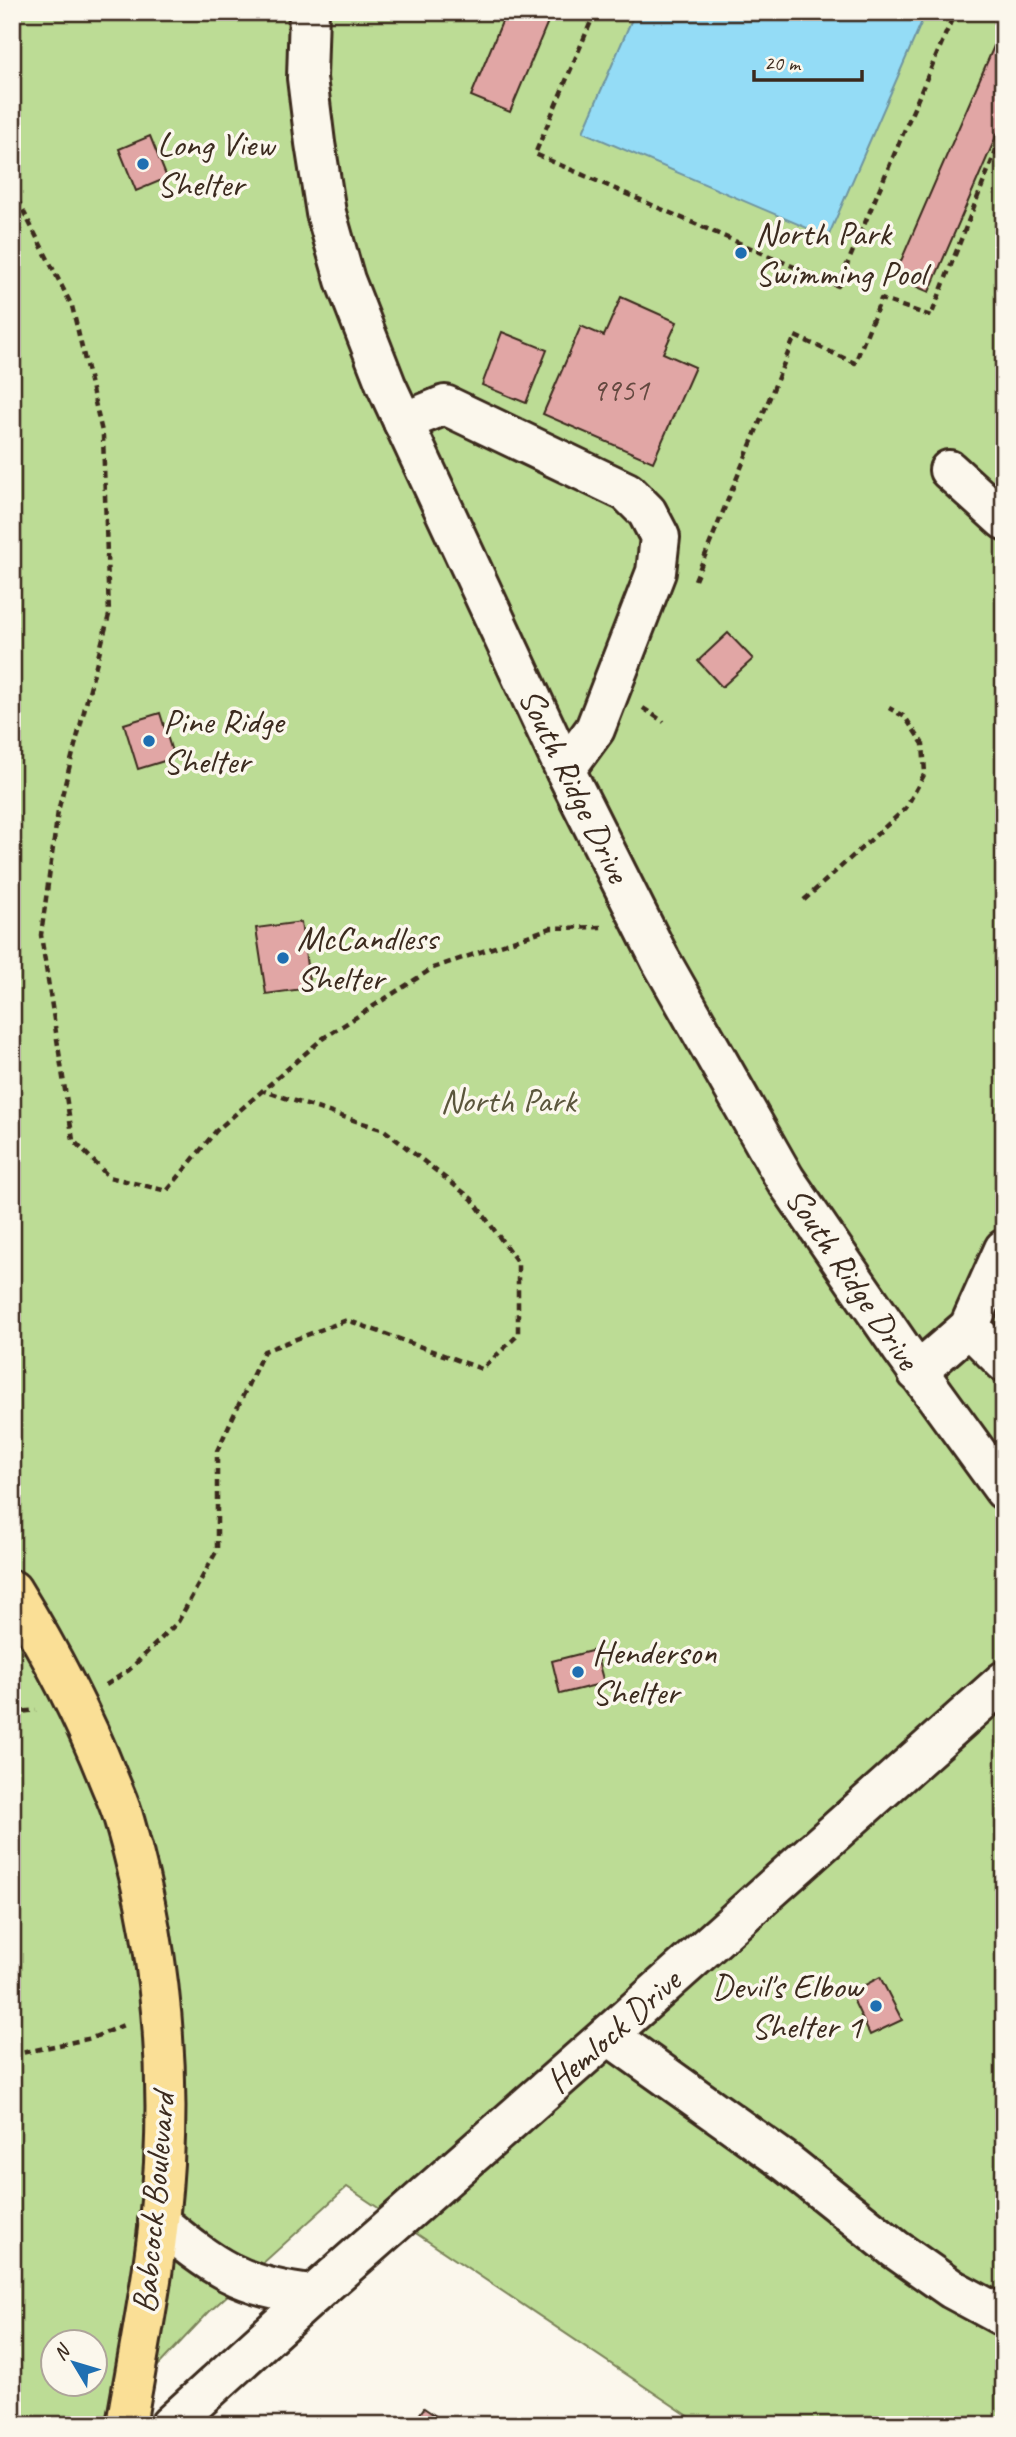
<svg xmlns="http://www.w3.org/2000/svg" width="1016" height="2437" viewBox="0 0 1016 2437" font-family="Caveat,sans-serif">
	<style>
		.green { fill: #bcdc95; stroke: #7c835a; stroke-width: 2; fill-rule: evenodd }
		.water { fill: #94dcf6; stroke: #7095a0; stroke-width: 2 }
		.building { fill: #e1a6a5; stroke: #3b2a1e; stroke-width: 2 }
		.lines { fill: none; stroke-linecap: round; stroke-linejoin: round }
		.minor-casing { stroke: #3b2a1e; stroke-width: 44 }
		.major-casing { stroke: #3b2a1e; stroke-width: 44 }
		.path { stroke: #3b2a1e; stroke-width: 4.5; stroke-dasharray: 7 5; stroke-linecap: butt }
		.minor { stroke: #fbf7ec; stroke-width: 38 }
		.major { stroke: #fadf96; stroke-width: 38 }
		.poi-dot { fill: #1f6fb2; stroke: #fbf7ec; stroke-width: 2.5 }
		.labels { text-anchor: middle; stroke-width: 7; stroke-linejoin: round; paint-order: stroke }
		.number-label { font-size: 32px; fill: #644940 }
		.poi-label { font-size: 35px; fill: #3b2a1e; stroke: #fbf7ec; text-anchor: start }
		.street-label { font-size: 35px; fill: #3b2a1e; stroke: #fbf7ec }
		.park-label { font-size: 35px; fill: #5b563c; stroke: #fbf7ec }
	</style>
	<rect width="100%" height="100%" fill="#fbf7ec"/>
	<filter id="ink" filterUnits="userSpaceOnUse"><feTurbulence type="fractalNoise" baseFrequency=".0143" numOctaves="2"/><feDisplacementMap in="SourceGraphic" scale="14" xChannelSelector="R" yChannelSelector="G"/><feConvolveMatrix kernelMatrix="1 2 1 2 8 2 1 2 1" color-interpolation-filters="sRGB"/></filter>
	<g filter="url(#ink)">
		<!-- green -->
		<path class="green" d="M12,12H1004V2425H702L347,2187L209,2312L102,2425H12ZM52,2342H94V2384H52Z"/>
		<!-- water -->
		<path class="water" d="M635,12H926L828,237L583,132Z"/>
		<!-- building -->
		<path class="building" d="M506,12H552L510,112L471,96Z
			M1004,23V118L929,292L894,277Z
			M150,136L167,178L136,191L119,149Z
			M621,297L677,322L663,353L695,367L653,462L543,414L581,326L604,336Z
			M502,332L547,350L526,403L482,385Z
			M728,633L753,659L722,687L698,661Z
			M160,713L174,758L138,769L124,724Z
			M301,922L310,988L266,994L256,928Z
			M595,1650L604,1683L560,1694L552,1661Z
			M880,1977L902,2020L870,2035L850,1993Z
			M424,2408L449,2425H412Z"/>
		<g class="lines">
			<defs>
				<g id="minor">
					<path d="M309,12L307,78L315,143L326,213L345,280L386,385L565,770L660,959L785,1179L901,1348L1004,1490"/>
					<path d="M403,422L445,405L627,492L647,512L660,537L656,572L595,729L565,770"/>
					<path d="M949,470L1004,520"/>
					<path d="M969,1327L1004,1362"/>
					<path d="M917,1372L969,1327L1004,1249"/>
					<path d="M608,2035L786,2162L895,2249L952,2289L1004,2317"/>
					<path d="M158,2221C213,2267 240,2287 313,2295"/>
					<path id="s1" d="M170,2425L313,2295L608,2035L1004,1681"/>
				</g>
				<path id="major" d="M12,1590C49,1650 82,1712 108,1778C114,1793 121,1807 125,1823C157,1932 170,2049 164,2163C159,2251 141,2338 126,2425"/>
			</defs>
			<!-- minor casing -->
			<use href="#minor" class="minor-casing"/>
			<!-- major casing -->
			<use href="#major" class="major-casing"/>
			<!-- path -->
			<path class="path" d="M595,12L535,154L838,286L955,12
				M12,189L72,306L103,436L109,615L58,811L41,935L61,1065L73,1140L109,1177L167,1191L216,1131L322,1039L433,968L551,928L603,927
				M695,580L795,336L855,363L881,299L931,316L1004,130
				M643,708L664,722
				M804,900L906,808L925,773L923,744L905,717L889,708
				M106,1685L129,1670L178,1622L217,1550V1451L264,1351L347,1320L482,1369L518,1335V1263L472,1199L384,1130L264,1091
				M12,1713L36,1710
				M12,2055L92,2038L126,2024"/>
			<!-- minor -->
			<use href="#minor" class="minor"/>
			<!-- major -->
			<use href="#major" class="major"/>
		</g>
	</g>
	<!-- markers -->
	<g class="poi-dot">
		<circle cx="143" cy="164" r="7"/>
		<circle cx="741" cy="253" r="7"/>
		<circle cx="149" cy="741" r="7"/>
		<circle cx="283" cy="958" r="7"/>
		<circle cx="578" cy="1672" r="7"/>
		<circle cx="876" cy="2006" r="7"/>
	</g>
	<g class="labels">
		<!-- number labels -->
		<g class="number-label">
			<text x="620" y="400">9951</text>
		</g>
		<!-- poi labels -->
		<g class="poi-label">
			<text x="157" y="156">Long View<tspan x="157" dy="40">Shelter</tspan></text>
			<text x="755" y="245">North Park<tspan x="755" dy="40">Swimming Pool</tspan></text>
			<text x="163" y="733">Pine Ridge<tspan x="163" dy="40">Shelter</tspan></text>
			<text x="297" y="950">McCandless<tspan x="297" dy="40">Shelter</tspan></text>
			<text x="592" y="1664">Henderson<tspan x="592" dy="40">Shelter</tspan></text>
			<text x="862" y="1998" text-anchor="end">Devil's Elbow<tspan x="862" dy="40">Shelter 1</tspan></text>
		</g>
		<!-- street labels -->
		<g class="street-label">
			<text transform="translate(575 785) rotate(64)" y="12">South Ridge Drive</text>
			<text transform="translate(853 1278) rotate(56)" y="12">South Ridge Drive</text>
			<text dy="12" stroke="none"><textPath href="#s1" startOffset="593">Hemlock Drive</textPath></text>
			<text transform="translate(153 2203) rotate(-85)" y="12">Babcock Boulevard</text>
		</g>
		<!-- park labels -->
		<g class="park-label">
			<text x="508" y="1112">North Park</text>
		</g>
	</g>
	<!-- margin -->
	<rect width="1016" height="2437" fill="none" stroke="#fbf7ec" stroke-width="42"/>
	<rect x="21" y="21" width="974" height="2395" fill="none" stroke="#3b2a1e" stroke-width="2.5" filter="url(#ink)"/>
	<!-- north arrow -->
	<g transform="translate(74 2363) rotate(308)"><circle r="33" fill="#fbf7ec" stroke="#aea59a" stroke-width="2"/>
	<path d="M0-5L12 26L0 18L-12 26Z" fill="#1f6fb2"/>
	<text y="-10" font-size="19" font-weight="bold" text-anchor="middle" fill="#3b2a1e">N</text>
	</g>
	<!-- scale -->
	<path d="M754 70v10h108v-10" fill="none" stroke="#3b2a1e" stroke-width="3.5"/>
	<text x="764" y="70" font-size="21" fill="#3b2a1e" stroke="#fbf7ec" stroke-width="5" paint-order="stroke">20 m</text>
</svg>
